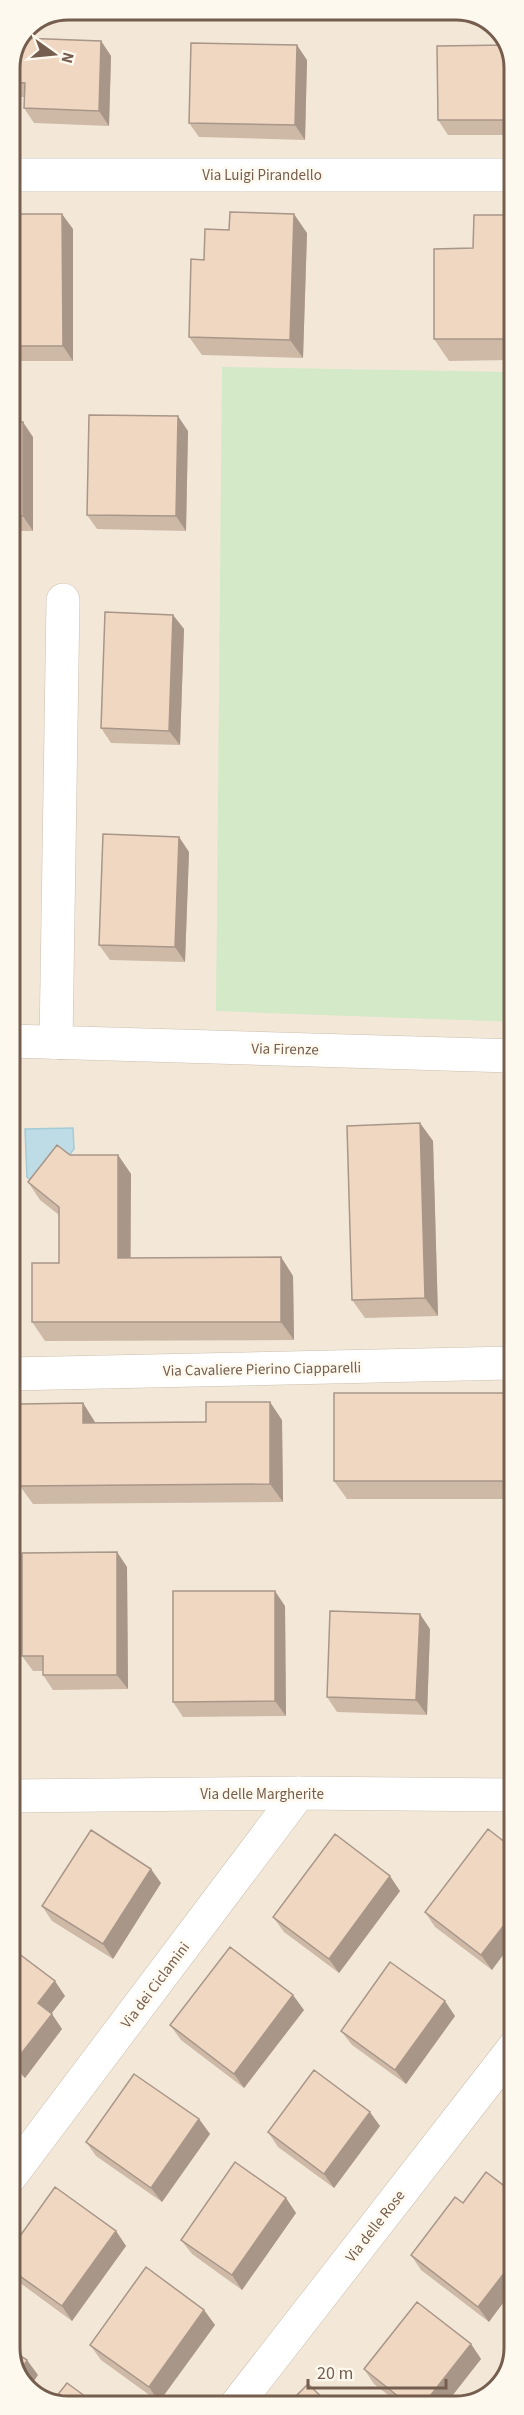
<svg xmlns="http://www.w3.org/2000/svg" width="524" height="2415" viewBox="0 0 524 2415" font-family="'Source Sans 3',sans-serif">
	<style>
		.residential { fill: #f3e8d8 }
		.green { fill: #d3e9c8 }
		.water { fill: #bedce5; stroke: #a5cbd6; stroke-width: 1.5 }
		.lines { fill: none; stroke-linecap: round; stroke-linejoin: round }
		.minor-casing { stroke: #cdbeaf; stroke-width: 34 }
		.minor { stroke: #fff; stroke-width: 33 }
		.wall { fill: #ceb9a7 }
		.shaded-wall { fill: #a89688 }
		.building { fill: #f0d7c2; stroke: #a89688; stroke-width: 1.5 }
		.labels { text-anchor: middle; stroke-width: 5; stroke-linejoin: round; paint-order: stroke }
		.street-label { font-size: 15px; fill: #755e4e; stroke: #fef9ef }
		.rim { fill: none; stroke: #755e4e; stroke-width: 3 }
	</style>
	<rect width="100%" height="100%" fill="#fcf6e9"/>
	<!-- residential -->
	<path class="residential" d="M68,9H463L495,24L514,57L515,2347L501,2386L467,2405L61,2406L29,2391L10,2358L9,68L27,26Z"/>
	<!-- green -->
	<path class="green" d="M222,367L514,372V1022L216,1011Z"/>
	<!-- water -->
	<path class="water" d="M73,1128L74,1149L43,1189L27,1177L25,1129Z"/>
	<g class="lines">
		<defs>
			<path id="minor" d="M9,175H514
				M9,1041L514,1056
				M56,1043L63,600
				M10,1374L515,1363
				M10,1796L299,1793L515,1795
				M10,2177L299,1793
				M236,2405L515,2046"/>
		</defs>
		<!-- minor casing -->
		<use href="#minor" class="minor-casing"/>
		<!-- minor -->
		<use href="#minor" class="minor"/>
	</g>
	<!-- wall -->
	<path class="wall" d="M101,41L111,56L109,126L34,123L24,108V97H12L9,93V68Z
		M514,57V135H448L438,120Z
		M307,60L305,140L199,137L189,123Z
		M9,214L73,229V361H9Z
		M514,215V360L449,361L434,339L473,248Z
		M307,233L303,358L202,355L189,337L204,260Z
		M9,422L33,437V531H9Z
		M188,431L186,531L97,529L87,515Z
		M173,615L184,629L180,745L111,743L101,728Z
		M179,837L189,852L185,962L110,960L99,945Z
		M420,1123L433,1141L438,1316L365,1318L352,1300Z
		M514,1128L515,1309L510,1303Z
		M70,1155H118L131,1174V1258L281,1257L293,1276L294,1340L45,1341L32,1322L59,1263V1215L40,1200L28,1182Z
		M515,1393V1499H347L334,1481Z
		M83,1403L95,1423L282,1420L283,1502L33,1504L20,1486Z
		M117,1552L127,1567L128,1689L53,1690L43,1675V1671H33L22,1656Z
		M285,1606L286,1716L183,1717L173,1702Z
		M430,1629L427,1715L337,1712L327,1697Z
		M515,1850L492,1970L435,1927L425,1912Z
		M161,1883L113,1959L52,1921L42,1906Z
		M400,1891L339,1973L284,1932L273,1917Z
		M10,1947L65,1996L51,2014L62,2029L25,2078L10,2066Z
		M304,2010L244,2088L181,2040L170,2025Z
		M455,2016L406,2084L352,2045L341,2031Z
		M199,2119L210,2134L162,2202L96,2156L86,2142Z
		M380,2126L334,2188L278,2147L268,2132Z
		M286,2198L296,2213L242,2290L192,2254L181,2240Z
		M463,2203L489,2322L421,2270L411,2255Z
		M116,2231L126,2246L72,2321L12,2277L10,2275V2250Z
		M204,2310L215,2325L159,2402L101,2360L90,2345Z
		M471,2344L481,2359L445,2405H401L374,2384L364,2369Z"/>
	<!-- shaded-wall -->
	<path class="shaded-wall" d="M101,41L111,56L109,126L99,111Z
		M297,45L307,60L305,140L295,125Z
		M62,214L73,229V361L63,346Z
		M294,214L307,233L303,358L290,340Z
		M178,416L188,431L186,531L176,516Z
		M23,422L33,437V531L23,516Z
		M173,615L184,629L180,745L169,731Z
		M9,782L14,788L10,930H9Z
		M179,837L189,852L185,962L175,947Z
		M420,1123L433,1141L438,1316L425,1298Z
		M118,1155L131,1174L130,1276L118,1258Z
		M281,1257L293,1276L294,1340L281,1322Z
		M270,1402L282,1420L283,1502L270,1484Z
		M83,1403L95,1422L96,1441L83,1423Z
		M117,1552L127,1567L128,1689L117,1675Z
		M275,1591L285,1606L286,1716L275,1701Z
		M420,1614L430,1629L427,1715L416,1700Z
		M151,1869L161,1883L113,1959L103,1944Z
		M390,1876L400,1891L339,1973L329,1959Z
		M515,1911V1939L492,1970L481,1955Z
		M55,1981L65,1996L48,2018L38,2003Z
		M293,1995L304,2010L244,2088L234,2074Z
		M445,2001L455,2016L406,2084L395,2070Z
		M52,2014L62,2029L25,2078L14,2063Z
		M370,2112L380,2126L334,2188L324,2174Z
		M199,2119L210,2134L162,2202L151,2188Z
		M286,2198L296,2213L242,2290L232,2275Z
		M116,2231L126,2246L72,2321L62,2306Z
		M515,2259V2287L489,2322L478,2307Z
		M204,2310L215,2325L159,2402L149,2387Z
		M471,2344L481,2359L445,2405H423Z
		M27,2360L38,2375L28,2390L19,2374Z"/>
	<!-- building -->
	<path class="building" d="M21,38L101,41L99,111L24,108L25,83L9,82V68Z
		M191,43L297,45L295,125L189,123Z
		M507,45L514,57V120H438L437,46Z
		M230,212L294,214L290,340L189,337L191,259L204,260L205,229L229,230Z
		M9,214H62L63,346H9Z
		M474,215H514V339H434V249L473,248Z
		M89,415L178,416L176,516L87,515Z
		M9,422H23V516H9Z
		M105,612L173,615L169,731L101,728Z
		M103,834L179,837L175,947L99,945Z
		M420,1123L425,1298L352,1300L347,1126Z
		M504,1128H514L515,1303H510Z
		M57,1145L70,1155H118V1258L281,1257V1322H32V1263H59V1207L28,1182Z
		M334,1393H515V1481H334Z
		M206,1402H270V1484L20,1486V1404L83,1403V1423L206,1422Z
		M117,1552V1675H43V1656H22V1553Z
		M173,1591H275V1701L173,1702Z
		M330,1611L420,1614L416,1700L327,1697Z
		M488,1829L515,1850V1911L481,1955L425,1912Z
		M91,1830L151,1869L103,1944L42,1906Z
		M335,1834L390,1876L329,1959L273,1917Z
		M10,1947L55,1981L38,2003L52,2014L14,2063L10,2059Z
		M230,1947L293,1995L234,2074L170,2025Z
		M390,1962L445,2001L395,2070L341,2031Z
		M314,2070L370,2112L324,2174L268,2132Z
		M134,2074L199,2119L151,2188L86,2142Z
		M235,2162L286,2198L232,2275L181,2240Z
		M486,2172L515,2194V2259L478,2307L411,2255L455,2197L463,2203Z
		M55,2187L116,2231L62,2306L10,2269V2250Z
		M146,2267L204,2310L149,2387L90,2345Z
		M417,2302L471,2344L423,2405H409L364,2369Z
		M10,2349L27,2360L19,2374L10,2358Z
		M67,2383L97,2405L61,2406L52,2402Z
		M308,2384L330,2405H287Z"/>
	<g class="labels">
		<!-- street labels -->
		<g class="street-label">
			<text x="262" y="180">Via Luigi Pirandello</text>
			<text transform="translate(285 1049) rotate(1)" y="5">Via Firenze</text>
			<text transform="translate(262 1369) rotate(-1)" y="5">Via Cavaliere Pierino Ciapparelli</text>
			<text x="262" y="1799">Via delle Margherite</text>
			<text transform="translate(155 1985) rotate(-53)" y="5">Via dei Ciclamini</text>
			<text transform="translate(375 2226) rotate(-52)" y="5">Via delle Rose</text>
		</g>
	</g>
	<!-- crop -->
	<path d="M0 0H524V2415H0ZM68 20H456A48 48 0 0 1 504 68V2348A48 48 0 0 1 456 2396H68A48 48 0 0 1 20 2348V68A48 48 0 0 1 68 20Z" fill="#fef9ef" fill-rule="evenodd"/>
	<path class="rim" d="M68 20H456A48 48 0 0 1 504 68V2348A48 48 0 0 1 456 2396H68A48 48 0 0 1 20 2348V68A48 48 0 0 1 68 20Z"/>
	<!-- north arrow -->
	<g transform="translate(54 54) rotate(105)" stroke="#fef9ef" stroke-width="4.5" paint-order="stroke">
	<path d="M0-4.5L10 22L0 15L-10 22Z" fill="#755e4e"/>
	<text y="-9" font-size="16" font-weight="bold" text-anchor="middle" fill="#755e4e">N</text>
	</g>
	<!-- scale -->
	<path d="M308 2379v9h138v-9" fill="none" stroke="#755e4e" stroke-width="3"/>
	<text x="317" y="2379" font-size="18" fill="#755e4e" stroke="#fef9ef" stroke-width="4.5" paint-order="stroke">20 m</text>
</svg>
